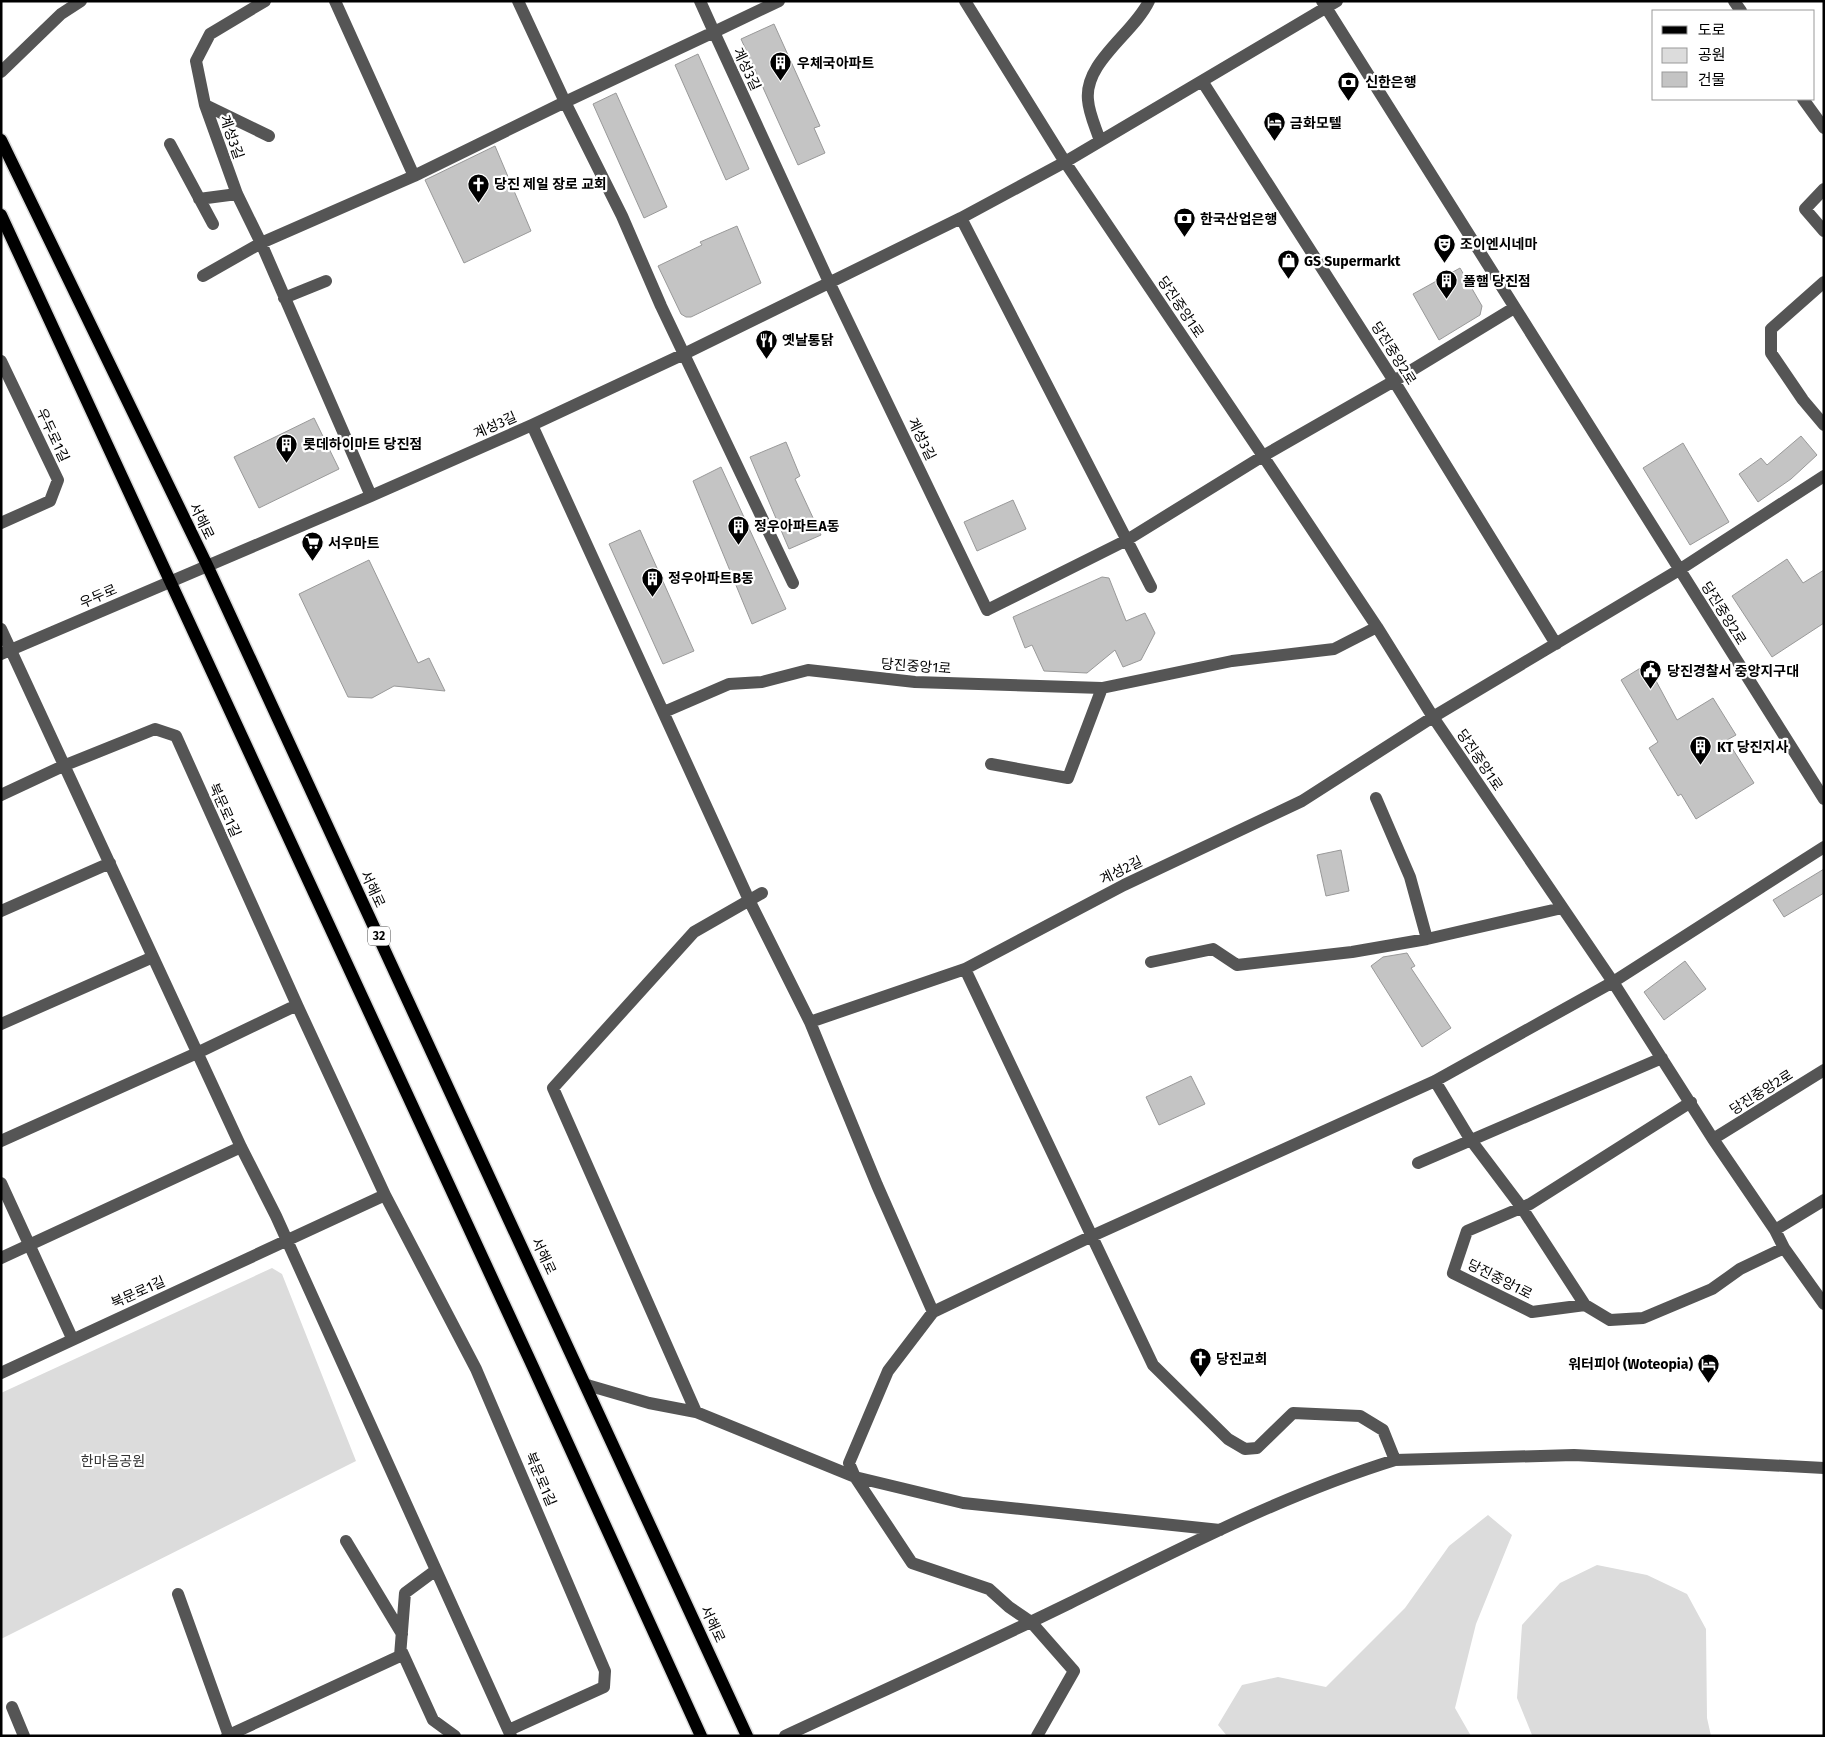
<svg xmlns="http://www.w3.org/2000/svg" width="1825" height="1737" viewBox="0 0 1825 1737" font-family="'Fira Sans','Noto Sans KR',sans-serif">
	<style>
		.green { fill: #dcdcdc }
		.building { fill: #c4c4c4; stroke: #999 }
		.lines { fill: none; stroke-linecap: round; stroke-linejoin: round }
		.major-casing { stroke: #dbdbdb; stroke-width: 15 }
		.minor { stroke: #555; stroke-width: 12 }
		.major { stroke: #000; stroke-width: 12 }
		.labels { text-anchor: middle; stroke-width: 4.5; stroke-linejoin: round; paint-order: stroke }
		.shield { fill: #fff; stroke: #4c4c4c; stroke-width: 1 }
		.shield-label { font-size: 12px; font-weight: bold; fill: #000 }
		.poi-label { font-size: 14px; font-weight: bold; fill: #000; stroke: #fff; text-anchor: start }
		.street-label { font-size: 14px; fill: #000; stroke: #fff }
		.park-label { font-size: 14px; fill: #333; stroke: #fff }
	</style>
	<rect width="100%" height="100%" fill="#fff"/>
	<!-- green -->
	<path class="green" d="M272,1268L282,1274L356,1461L1,1639V1393Z
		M1488,1515L1512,1535L1476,1624L1455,1708L1471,1736H1227L1218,1725L1242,1685L1278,1677L1326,1687L1405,1608L1449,1546Z
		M1597,1565L1647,1575L1687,1594L1706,1629L1707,1718L1711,1736L1532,1735L1517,1698L1522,1625L1560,1583Z"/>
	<!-- building -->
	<path class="building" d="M774,24L820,126L814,128L825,153L798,165L741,39Z
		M698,54L749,169L726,180L675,65Z
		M616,93L667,207L644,218L593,104Z
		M495,146L531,231L464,263L425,180Z
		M737,226L761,283L691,317H686L681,314L658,266L702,245L700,242Z
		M1460,268L1482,306L1480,315L1439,340L1413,294Z
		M314,418L339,469L259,508L234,457Z
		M1801,436L1817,455L1791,479L1758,502L1739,474L1761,458L1767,465Z
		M786,442L800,476L795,479L821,535L789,549L750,457Z
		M1683,443L1729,522L1690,545L1643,468Z
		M721,467L786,609L752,624L693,481Z
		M1013,500L1026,529L977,551L964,522Z
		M640,530L694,651L663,664L609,544Z
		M1787,559L1803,583L1824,570V623L1772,657L1732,596Z
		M369,560L418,663L429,658L445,691L394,686L372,698L348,697L299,594Z
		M1102,577L1109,578L1126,621L1145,613L1155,633L1141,660L1123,667L1115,650L1087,673L1044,671L1032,645L1025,648L1013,617Z
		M1647,664L1677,720L1713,698L1736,735L1727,740L1754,783L1696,819L1681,794L1678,796L1649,748L1658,742L1621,680Z
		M1341,850L1349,891L1326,896L1317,855Z
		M1824,869V893L1784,917L1773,900Z
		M1407,953L1415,966L1411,968L1451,1028L1422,1047L1371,966L1383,957Z
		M1685,961L1706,989L1664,1020L1644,992Z
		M1191,1076L1205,1104L1159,1125L1146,1097Z"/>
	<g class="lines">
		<defs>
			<path id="major" d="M1,140L207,565L747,1736
				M1,215L533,1367L701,1736"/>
		</defs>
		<!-- major casing -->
		<use href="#major" class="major-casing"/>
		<!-- minor -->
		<path class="minor" d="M335,1L414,176
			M700,1L714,32L565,102L622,216L661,306L793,583
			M779,1L714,32L829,282L987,610L1127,540L1263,456L1394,381L1514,308
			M965,1L1065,162L1263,456L1377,627L1433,717L1613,982L1713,1139L1775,1230L1784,1248L1824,1304
			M1322,1L1824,799
			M1734,1L1741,11
			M1,72L61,14L81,1
			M1202,81L1394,381L1556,644
			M1803,99L1824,128
			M205,105L196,61L210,34L265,1
			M269,136L205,105L237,194L261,243L414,176L565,102L518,1
			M1100,141C1096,128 1089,114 1088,100C1084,62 1134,33 1149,1
			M170,144L213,224
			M1824,189L1805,209L1824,231
			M199,199L237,194
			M961,218L1151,587
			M203,276L261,243L371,496
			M1824,282L1771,329V353L1803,400L1824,425
			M284,298L326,281
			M1,361L58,480L50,501L1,523
			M532,425L749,900L810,1022L877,1185L933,1312
			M1,629L241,1147L276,1216L511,1736
			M1,654L371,496L532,425L684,354L961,218L1065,162L1337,1
			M664,712L729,684L762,682L808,670L915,682L1102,688
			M991,764L1068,778L1102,688L1232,661L1334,649L1377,627
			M1,795L63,766L155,729L176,736L297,1005L197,1053L1,1141
			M1376,798L1410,877L1427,939
			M1,911L110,863
			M1151,962L1213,949L1237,965L1352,952L1427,939L1562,908
			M297,1005L385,1195L476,1369L605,1671L604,1687L509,1730
			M810,1022L965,969L1124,885L1302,801L1433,717L1679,570L1824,476
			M1,1024L153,957
			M1435,1081L1470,1139L1522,1208L1585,1305
			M1691,1102L1530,1204L1467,1231L1453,1273L1532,1312L1585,1305L1610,1320L1643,1318L1712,1289L1740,1269L1784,1248
			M1713,1139L1824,1070
			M1418,1163L1662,1058
			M1,1183L72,1338
			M1775,1230L1824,1200
			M1,1258L241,1147
			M1,1373L385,1195
			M587,1385L649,1403L696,1412L855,1477L963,1503L1220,1530
			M696,1412L553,1088L694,932L762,893
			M1395,1460L1574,1455L1824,1468
			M346,1541L402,1634
			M178,1594L229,1736
			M402,1652L433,1720L455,1736
			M12,1707L24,1736
			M227,1736L400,1656L405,1593L436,1570
			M785,1736C880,1692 976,1649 1070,1603C1176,1551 1282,1495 1395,1460L1383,1430L1360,1416L1293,1413L1257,1448L1245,1449L1228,1439L1153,1365L965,969
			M1037,1736L1074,1671L1031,1622L1009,1607L989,1589L912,1563L855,1477L849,1463L888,1371L933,1312L1092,1236L1435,1081L1613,982L1824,847"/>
		<!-- major -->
		<use href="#major" class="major"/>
	</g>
	<!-- icons -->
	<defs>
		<symbol id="building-pin" viewBox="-11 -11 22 30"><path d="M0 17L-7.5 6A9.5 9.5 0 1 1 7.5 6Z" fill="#000" stroke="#fff"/><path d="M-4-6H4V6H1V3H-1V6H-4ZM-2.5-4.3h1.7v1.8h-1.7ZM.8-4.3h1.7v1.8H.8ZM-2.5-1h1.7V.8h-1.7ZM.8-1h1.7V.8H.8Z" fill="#fff"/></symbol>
		<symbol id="bank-pin" viewBox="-11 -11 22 30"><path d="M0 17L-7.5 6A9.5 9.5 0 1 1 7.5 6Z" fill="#000" stroke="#fff"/><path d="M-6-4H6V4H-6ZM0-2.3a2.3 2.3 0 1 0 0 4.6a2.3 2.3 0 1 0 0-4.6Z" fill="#fff"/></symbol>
		<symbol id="hotel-pin" viewBox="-11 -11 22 30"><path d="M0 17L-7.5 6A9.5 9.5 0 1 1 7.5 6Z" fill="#000" stroke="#fff"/><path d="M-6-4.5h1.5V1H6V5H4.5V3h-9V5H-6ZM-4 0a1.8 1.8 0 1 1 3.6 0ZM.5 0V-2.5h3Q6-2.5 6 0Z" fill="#fff"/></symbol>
		<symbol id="church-pin" viewBox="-11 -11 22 30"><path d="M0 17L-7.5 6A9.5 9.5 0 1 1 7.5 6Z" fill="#000" stroke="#fff"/><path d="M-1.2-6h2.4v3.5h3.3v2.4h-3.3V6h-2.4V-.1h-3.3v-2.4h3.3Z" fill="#fff"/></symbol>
		<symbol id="theatre-pin" viewBox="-11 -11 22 30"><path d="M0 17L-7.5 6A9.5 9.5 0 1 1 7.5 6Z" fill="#000" stroke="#fff"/><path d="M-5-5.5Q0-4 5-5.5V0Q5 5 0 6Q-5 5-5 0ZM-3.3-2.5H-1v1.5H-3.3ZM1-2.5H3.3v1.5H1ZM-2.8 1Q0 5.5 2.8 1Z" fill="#fff"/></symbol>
		<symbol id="shop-pin" viewBox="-11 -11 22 30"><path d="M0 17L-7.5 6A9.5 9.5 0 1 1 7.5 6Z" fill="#000" stroke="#fff"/><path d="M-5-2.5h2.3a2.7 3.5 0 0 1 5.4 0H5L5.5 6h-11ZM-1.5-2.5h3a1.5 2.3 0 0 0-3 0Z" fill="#fff"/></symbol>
		<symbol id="restaurant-pin" viewBox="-11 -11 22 30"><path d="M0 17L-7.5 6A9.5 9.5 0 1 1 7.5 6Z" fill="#000" stroke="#fff"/><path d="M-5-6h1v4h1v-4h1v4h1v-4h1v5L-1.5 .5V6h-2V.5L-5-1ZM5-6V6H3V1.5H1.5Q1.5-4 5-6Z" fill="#fff"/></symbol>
		<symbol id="supermarket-pin" viewBox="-11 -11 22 30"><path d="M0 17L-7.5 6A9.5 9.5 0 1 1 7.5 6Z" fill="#000" stroke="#fff"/><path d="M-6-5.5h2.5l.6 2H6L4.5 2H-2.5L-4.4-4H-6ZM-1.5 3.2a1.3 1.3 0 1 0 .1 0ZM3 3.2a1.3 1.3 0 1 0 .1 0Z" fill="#fff"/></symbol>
		<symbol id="civic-pin" viewBox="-11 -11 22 30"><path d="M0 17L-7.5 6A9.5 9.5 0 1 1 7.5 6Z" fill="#000" stroke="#fff"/><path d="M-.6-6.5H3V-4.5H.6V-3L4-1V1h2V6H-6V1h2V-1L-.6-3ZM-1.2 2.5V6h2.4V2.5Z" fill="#fff"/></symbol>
	</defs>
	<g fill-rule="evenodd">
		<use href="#building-pin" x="768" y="50" width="25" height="34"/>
		<use href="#bank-pin" x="1336" y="70" width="25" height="34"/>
		<use href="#hotel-pin" x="1262" y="110" width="25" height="34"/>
		<use href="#church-pin" x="466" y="172" width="25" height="34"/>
		<use href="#bank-pin" x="1172" y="206" width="25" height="34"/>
		<use href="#theatre-pin" x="1432" y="232" width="25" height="34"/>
		<use href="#shop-pin" x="1276" y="248" width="25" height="34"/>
		<use href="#building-pin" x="1434" y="268" width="25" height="34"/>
		<use href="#restaurant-pin" x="754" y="328" width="25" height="34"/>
		<use href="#building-pin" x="274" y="432" width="25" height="34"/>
		<use href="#building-pin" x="726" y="514" width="25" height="34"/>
		<use href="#supermarket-pin" x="300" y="530" width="25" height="34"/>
		<use href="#building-pin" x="640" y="566" width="25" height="34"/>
		<use href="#civic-pin" x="1638" y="658" width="25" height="34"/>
		<use href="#building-pin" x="1688" y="734" width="25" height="34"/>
		<use href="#church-pin" x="1188" y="1346" width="25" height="34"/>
		<use href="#hotel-pin" x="1696" y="1352" width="25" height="34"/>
	</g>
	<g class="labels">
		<!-- shield labels -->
		<rect class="shield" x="368" y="926.5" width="22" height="19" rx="4"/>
		<g class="shield-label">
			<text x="379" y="940">32</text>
		</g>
		<!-- poi labels -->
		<g class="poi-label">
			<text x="797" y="68">우체국아파트</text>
			<text x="1365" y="87">신한은행</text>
			<text x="1290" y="128">금화모텔</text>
			<text x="494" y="189">당진 제일 장로 교회</text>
			<text x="1200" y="224">한국산업은행</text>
			<text x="1460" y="249">조이엔시네마</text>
			<text x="1304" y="266">GS Supermarkt</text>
			<text x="1463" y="286">폴햄 당진점</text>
			<text x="782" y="345">옛날통닭</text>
			<text x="303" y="449">롯데하이마트 당진점</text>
			<text x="754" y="531">정우아파트A동</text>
			<text x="328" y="548">서우마트</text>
			<text x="668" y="583">정우아파트B동</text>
			<text x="1667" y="676">당진경찰서 중앙지구대</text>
			<text x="1717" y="752">KT 당진지사</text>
			<text x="1216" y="1364">당진교회</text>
			<text x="1693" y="1369" text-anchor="end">워터피아 (Woteopia)</text>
		</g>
		<!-- street labels -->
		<g class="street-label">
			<text transform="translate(747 69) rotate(65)" y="5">계성3길</text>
			<text transform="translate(232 137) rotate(71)" y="5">계성3길</text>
			<text transform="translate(1181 307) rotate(56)" y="5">당진중앙1로</text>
			<text transform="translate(1394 353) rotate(58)" y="5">당진중앙2로</text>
			<text transform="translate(495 425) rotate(-24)" y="5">계성3길</text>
			<text transform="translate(53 435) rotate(65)" y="5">우두로1길</text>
			<text transform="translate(922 439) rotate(64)" y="5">계성3길</text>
			<text transform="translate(202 521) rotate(64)" y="5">서해로</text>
			<text transform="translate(98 596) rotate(-23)" y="5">우두로</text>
			<text transform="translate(1724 613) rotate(58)" y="5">당진중앙2로</text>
			<text transform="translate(916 666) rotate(4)" y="5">당진중앙1로</text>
			<text transform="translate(1480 760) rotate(56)" y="5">당진중앙1로</text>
			<text transform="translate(225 810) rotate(66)" y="5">북문로1길</text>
			<text transform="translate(1121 870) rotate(-26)" y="5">계성2길</text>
			<text transform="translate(373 889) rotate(65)" y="5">서해로</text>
			<text transform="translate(1761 1092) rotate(-32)" y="5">당진중앙2로</text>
			<text transform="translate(544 1256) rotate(65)" y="5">서해로</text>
			<text transform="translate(1500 1279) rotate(27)" y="5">당진중앙1로</text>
			<text transform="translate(138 1292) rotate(-24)" y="5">북문로1길</text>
			<text transform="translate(541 1479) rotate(67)" y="5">북문로1길</text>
			<text transform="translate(713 1624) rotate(65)" y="5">서해로</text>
		</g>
		<!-- park labels -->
		<g class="park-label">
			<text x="113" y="1466">한마음공원</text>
		</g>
	</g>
	<!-- border -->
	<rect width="1825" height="1737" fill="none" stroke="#000000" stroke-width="5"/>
	<!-- legend -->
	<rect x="1652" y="10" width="162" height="90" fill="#ffffff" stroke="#999999"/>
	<rect x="1662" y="26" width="25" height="8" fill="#000000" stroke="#999999"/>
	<text x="1698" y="35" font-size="15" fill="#000000">도로</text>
	<rect x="1662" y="48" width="25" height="15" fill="#dcdcdc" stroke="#999999"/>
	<text x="1698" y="60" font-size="15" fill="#000000">공원</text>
	<rect x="1662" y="72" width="25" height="15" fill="#c4c4c4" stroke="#999999"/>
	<text x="1698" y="85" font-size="15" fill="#000000">건물</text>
</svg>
